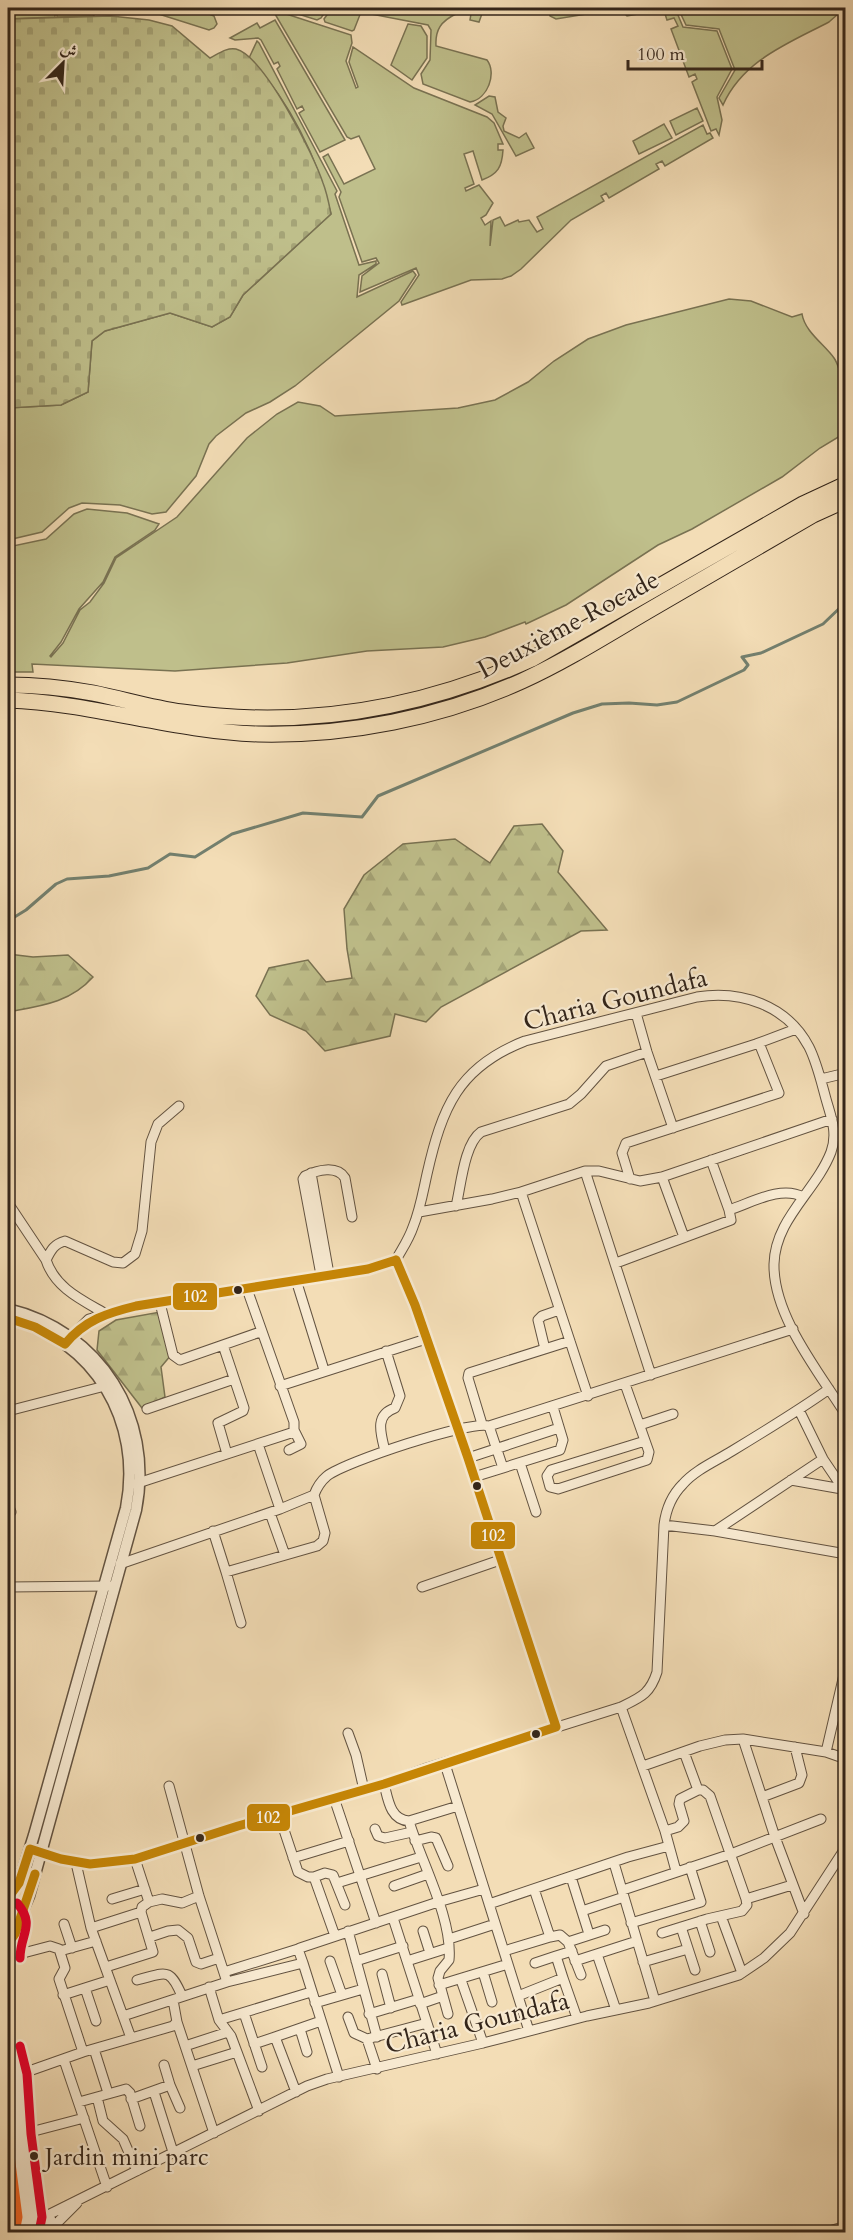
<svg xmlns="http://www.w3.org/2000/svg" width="853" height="2240" viewBox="0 0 853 2240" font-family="Cardo,Amiri,serif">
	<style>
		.green { fill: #bfbf8b; stroke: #797252; stroke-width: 1.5 }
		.forest { fill: url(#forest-firs); stroke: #797252; stroke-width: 1.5 }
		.cemetery { fill: url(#cemetery-stones); stroke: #797252; stroke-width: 1.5 }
		.park { fill: url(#park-crowns); stroke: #797252; stroke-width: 1.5 }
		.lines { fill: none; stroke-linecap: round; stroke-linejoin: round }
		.stream { stroke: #73806f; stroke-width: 3 }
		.minor-casing { stroke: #635341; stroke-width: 11 }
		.tertiary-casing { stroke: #635341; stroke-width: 13 }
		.secondary-casing { stroke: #33251a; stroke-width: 14 }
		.trunk-casing { stroke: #33251a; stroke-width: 17 }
		.minor { stroke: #f7e9d0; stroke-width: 9 }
		.tertiary { stroke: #f7e9d0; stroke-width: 10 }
		.secondary { stroke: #f7e9d0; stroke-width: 12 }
		.trunk { stroke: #f3ddb6; stroke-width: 15 }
		.bus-1-casing { stroke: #f7e9d0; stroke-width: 14 }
		.bus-2-casing { stroke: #f7e9d0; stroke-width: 14 }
		.bus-3-casing { stroke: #f7e9d0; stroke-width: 14 }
		.bus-1 { stroke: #c68606; stroke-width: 9 }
		.bus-2 { stroke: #f26522; stroke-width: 9 }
		.bus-3 { stroke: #e4002b; stroke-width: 9 }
		.bus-dot { fill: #33251a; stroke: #f7e9d0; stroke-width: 2 }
		.labels { text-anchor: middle; stroke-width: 4.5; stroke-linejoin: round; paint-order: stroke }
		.bus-label { font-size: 24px; fill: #33251a; stroke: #f7e9d0; text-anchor: start }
		.street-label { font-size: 26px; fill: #33251a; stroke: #f7e9d0 }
		.line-badge { stroke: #f7e9d0; stroke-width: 2 }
		.badge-label { font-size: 16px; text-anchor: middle; font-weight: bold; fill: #fff }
	</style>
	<defs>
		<pattern id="forest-firs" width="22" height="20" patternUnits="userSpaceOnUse" patternTransform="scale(1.5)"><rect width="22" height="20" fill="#bfbf8b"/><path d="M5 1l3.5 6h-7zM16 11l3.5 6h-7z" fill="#a5a477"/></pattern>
		<pattern id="cemetery-stones" width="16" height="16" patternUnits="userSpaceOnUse" patternTransform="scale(1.5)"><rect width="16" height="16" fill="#bfbf8b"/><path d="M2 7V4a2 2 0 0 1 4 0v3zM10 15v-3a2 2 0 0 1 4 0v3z" fill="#a5a477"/></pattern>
		<pattern id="park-crowns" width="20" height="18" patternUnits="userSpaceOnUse" patternTransform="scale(1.5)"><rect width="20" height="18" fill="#bfbf8b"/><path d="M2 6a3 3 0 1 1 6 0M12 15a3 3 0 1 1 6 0" fill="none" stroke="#a5a477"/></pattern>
	</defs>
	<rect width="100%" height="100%" fill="#f3ddb6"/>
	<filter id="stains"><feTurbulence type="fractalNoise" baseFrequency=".00333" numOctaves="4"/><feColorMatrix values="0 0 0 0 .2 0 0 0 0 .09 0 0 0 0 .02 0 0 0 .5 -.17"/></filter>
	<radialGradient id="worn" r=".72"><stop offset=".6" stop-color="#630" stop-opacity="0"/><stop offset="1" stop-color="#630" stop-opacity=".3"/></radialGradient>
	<!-- green -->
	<path class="green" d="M8,8L29,10L34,8H55V17L8,19Z
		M57,8H73L93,11L94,16L57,17Z
		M279,8H328L321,18L317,20Z
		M332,8H456L458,11L456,14C441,21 435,30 436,46L487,60C497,73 488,99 470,102L423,84L421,74L430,60L431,30L428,25L361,12L354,30L352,31L325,22L324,19Z
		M472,8H484L479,22L470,20Z
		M548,8H657L660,14L644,13L627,16L622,11L617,9L556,19L550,16Z
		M663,8H675L683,27L717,31L732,69L717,97L722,120L719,135L716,129L711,131L692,82L697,79L695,74L689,77L671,29L678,26L674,18L667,20Z
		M678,8H842L838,14L829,22C789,43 743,60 723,105L719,98L735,70L719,29L686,25Z
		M146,10L204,12L214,16L217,24L214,28L209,30Z
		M277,11L351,35L352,43L346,61L356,88L358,87L349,62L353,47L414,88L487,117L494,123L503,144H498V150H503C502,167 498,174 482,180L473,151L464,154L474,184L465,188L466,191L479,185L493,203L486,215L481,218L485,225L491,221L490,246L493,220L500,217L505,226L518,220L519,222L529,220L537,232L543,229L537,217L703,125L707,134L710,133L713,138L665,166L662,161L656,164L659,169L609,198L606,193L601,196L604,201L571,220L521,269L511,276L502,279L471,280L402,305L401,302L419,275L416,268L360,292L362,276L379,263L376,258L362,262L339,197L341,192L323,157L328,154L344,184L375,169L359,136L351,139L347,137L275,14Z
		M275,20L345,140L320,152L299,113L304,110L302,106L297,109L277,69L280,66L278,62L274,64L261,40L258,38L235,40L230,38L257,23L260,28Z
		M408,24L421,26L427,36V58L412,80L391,65Z
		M257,41L259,43L337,191L335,194L359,265L376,261V264L359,275L357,297L413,271L416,275L399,301L295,386L270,402L246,413L216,436L209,444L196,476L166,512L152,514L120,505L82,503L69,508L42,532L8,540V408L61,405L88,392L92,341L105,331L170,313L212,327L230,317L243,295L331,214C318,158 289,100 249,58Z
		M489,96L495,97L498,112L506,118L503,126L504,131L519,138L526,133L534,148L516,156L492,114L475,105Z
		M697,108L703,121L676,135L670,121Z
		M664,124L672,138L639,154L633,141Z
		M729,299L751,301L792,317L802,314C805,332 824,344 834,358C839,365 839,374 845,380V433L820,448L782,477L692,529L658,545L566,605L526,624L525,622L485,637L443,647L367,651L287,663L175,671L32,664L33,672H8V547L46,539L74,514L87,509L127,513L159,524L155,530L115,557L103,582L79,609L61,642L50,656L51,657L63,643L80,610L90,602L104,583L116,558L177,517L247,438L277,414L298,402L320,406L335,416L458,408L495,400L528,382L554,361L588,339L626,325Z
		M845,490V493L562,653C485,691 406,717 319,725C290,727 258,729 228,726C153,717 83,697 8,693V691L45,693L272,725L354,719L428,704L496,682L805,510Z"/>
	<!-- forest -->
	<path class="forest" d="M542,824L563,851L558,872L607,930L581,931L441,1007L426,1022L395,1014L390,1036L325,1051L306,1031L270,1015L256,996L269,968L308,960L326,982L352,978L347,949L344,909L364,875L403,844L455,839L490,863L514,826Z
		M8,954L33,957L68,955L93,977C70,1003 40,1006 8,1012Z
		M160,1312L171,1355L161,1367L165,1397L142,1408L97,1350L99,1331L116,1320Z"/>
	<!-- cemetery -->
	<path class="cemetery" d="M111,16L149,20L172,26L210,58C218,54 227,47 236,49C264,56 314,155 323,183C327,193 329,204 331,214L243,295L230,317L212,327L170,313L105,331L92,341L88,392L61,405L8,408V19Z"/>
	<!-- park -->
	<path class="park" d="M8,2144L20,2216L18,2223L8,2230Z"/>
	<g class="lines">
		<!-- stream -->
		<path class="stream" d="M8,921L26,910L56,884L67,879L109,876L148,868L170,854L195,857L232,834L303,813L362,817L378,796L573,713L602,704L629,703L657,705L677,702L744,670L748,665L742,657L761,653L823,624L846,602"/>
		<defs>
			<path id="minor" d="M636,1013L647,1052L673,1128
				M656,1076L756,1044L796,1029
				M821,1079L846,1073
				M585,1171L651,1375
				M311,1173L329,1274
				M662,1177L684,1237
				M630,1179L622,1153L626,1143L779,1093L759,1043
				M521,1192L588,1396
				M8,1203L46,1260
				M456,1206C461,1186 464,1144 481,1132L569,1104L581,1094L606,1066L647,1052
				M729,1210C751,1203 781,1185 803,1197
				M419,1212L492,1199L521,1192L585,1171H599L640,1181L662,1177L832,1119
				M396,1260C402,1249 409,1239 413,1227C420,1210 423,1192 427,1174C442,1108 458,1067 525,1041L697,997C741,990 787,1005 809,1047C817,1063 821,1081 826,1099C831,1117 838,1133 831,1152C816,1191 775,1219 774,1264C773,1316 819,1372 846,1415
				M396,1260L415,1305L468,1458L556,1727
				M616,1263L731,1220L729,1210L711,1160
				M321,1275L303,1179L305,1176C317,1170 337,1165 345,1178L352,1217
				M296,1280L324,1370
				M160,1303L173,1355L180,1360L260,1332
				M106,1314C82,1300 55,1288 46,1260C51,1250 54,1244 65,1241L113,1262L123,1263L135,1254L142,1231L151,1142L158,1124L179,1106
				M66,1342L89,1319L136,1306L368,1269L396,1260
				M223,1345L244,1408L243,1411L218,1423L227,1454
				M545,1349L538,1320L542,1316L559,1310
				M625,1384L649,1452L647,1460L558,1489L550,1487L547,1476L551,1470L645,1441
				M280,1386L426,1339
				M147,1409L234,1379
				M799,1410L823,1459L846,1493
				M8,1411L105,1386
				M482,1424L468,1378L469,1373L570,1341
				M640,1425L673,1414
				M489,1426L503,1468
				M258,1444L280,1509
				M289,1450L301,1444L294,1430
				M385,1451C381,1434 374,1415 395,1408L400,1396L386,1351
				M468,1458L559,1428
				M520,1463L536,1512
				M474,1477L560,1450L563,1440L553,1407
				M791,1480L842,1489
				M135,1484L294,1432V1422L247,1289
				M8,1505L11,1512
				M270,1513L285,1555
				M664,1525L715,1531L846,1554
				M213,1531L226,1572L317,1546L323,1541L325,1533L314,1495
				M715,1531L823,1459
				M120,1564L280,1509L314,1495C317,1487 321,1481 327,1476C345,1462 470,1420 489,1426L793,1329
				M226,1572L241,1623
				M8,1587L109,1586
				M422,1587L500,1560
				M621,1707L665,1831L676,1871
				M348,1733L356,1755L364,1790
				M743,1739L775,1837L804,1914
				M684,1752L698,1790H703L710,1796L746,1899L792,1885
				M826,1752L846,1666
				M445,1764L529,2031
				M643,1766L700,1746L725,1740L743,1739L826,1752L846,1759
				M384,1784C388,1799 390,1820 409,1821C421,1862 453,1919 449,1960L440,1971L438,1978L448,2014
				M169,1786L199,1896L227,1982
				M762,1797L799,1783L802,1775L795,1747
				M334,1798L376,1923
				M279,1815L298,1872L308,1877H314
				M409,1821L458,1806
				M375,1829L378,1836L385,1838L412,1832
				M665,1831L678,1827L684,1821L679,1804L680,1799L698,1790
				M415,1841L431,1837L436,1838L448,1866
				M30,1849L61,1859L90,1864L135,1859L238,1826L384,1784L427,1768L621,1707C641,1697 650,1694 657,1672L664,1525C666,1509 671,1496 683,1484C695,1470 716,1461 732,1451C765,1431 798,1411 829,1389
				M293,1858L349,1841
				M76,1863L91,1928L131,2038
				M614,1863L655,2001
				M571,1877L589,1934
				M337,1883L421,1857
				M394,1886L428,1874
				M534,1889L550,1937L560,1935L568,1942L581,1975
				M623,1890L731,1854L821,1819
				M112,1899L145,1889
				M149,1902L162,1899L182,1903L199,1896
				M489,1904L628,1857L669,1846
				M582,1911L624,1897
				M721,1916L742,1973
				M393,1918L437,2054
				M700,1921L710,1952
				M631,1923L701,1902L690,1867
				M64,1924L72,1948
				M681,1927L695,1970
				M91,1928L141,1912
				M348,1931L377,2037
				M423,1931L430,1953
				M662,1933L707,1919L742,1911L747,1905L746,1899
				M335,1936L314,1877L325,1873L333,1875L345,1905
				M150,1937L168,1931L178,1930L188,1938L196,1962L201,1964L219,1958
				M449,1939L495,1924
				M568,1942L605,1930
				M60,1951L96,1941
				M504,1951L550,1937
				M597,1954L616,2010
				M8,1957L50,1946L59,1949L65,1968L59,1979L83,2052
				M330,1961L342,1995
				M356,1961L403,1946
				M407,1961L448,1948
				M575,1961L637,1941
				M643,1962L688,1949
				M303,1963L339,2077
				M535,1963L556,1956
				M106,1967L153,1952L141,1912L142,1907L149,1902L135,1859
				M224,1972L298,1949
				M483,1972L492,2002
				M382,1974L391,2008
				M563,1978L577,2018
				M137,1980C166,1973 169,1966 182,1996
				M461,1980L483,2043
				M439,1985L508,1964
				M209,1987L219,2020L231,2036L259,2111
				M85,1988L96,2021
				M63,1995L110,1980
				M518,1996L563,1978L556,1956L572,1951
				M315,2003L363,1989
				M420,2004L443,1996
				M244,2013L262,2067
				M369,2014L419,1999
				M123,2016L227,1982L303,1963L298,1949L300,1948L438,1902L484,1889
				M348,2017L354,2033L367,2039L427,2023
				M219,2020L311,1992
				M177,2022L214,2133
				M300,2029L307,2052
				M367,2039L377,2069
				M254,2044L275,2037
				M185,2046L228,2032
				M94,2049L108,2093
				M64,2060L107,2187
				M164,2065L170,2085L180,2108
				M192,2066L237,2052
				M15,2076L83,2052L173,2026L177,2022L173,2000
				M154,2092L173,2152
				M296,2092L275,2037L321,2021
				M97,2097L103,2121L123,2139L137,2171
				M131,2099L170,2085
				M79,2102L126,2089L130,2093L140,2126
				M19,2135L84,2118
				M44,2217L307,2086L327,2079L483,2043L587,2016L649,2003L739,1975L764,1958L790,1933L846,1847
				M52,2228L77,2203
				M17,2232L27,2225
				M826,2232L846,2226"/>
			<path id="tertiary" d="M8,1309C100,1331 154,1417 136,1510L29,1896L16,1926
				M8,1318C95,1339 143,1422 126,1508L34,1835L19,1883L8,1898"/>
			<path id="secondary" d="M8,1911C18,1921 18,1933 8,1943
				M8,1958L10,1941
				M8,2049L15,2076L19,2135L30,2219
				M27,2232C25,2223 31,2216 41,2216L50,2221L52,2232"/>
			<path id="trunk" d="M8,685C36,685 65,688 93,693C123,699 152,708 182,712C303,729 421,709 532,659L803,504L846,484
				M8,700C92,703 173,731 258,734C348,736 440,718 522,681C568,660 610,633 653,608C706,577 760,546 813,515L846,500"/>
		</defs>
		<!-- minor casing -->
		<use href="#minor" class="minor-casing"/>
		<!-- tertiary casing -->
		<use href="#tertiary" class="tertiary-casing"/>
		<!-- secondary casing -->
		<use href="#secondary" class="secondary-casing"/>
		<!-- trunk casing -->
		<use href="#trunk" class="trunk-casing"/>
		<!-- minor -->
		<use href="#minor" class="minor"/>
		<!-- tertiary -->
		<use href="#tertiary" class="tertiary"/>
		<!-- secondary -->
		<use href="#secondary" class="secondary"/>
		<!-- trunk -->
		<use href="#trunk" class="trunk"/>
		<defs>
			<path id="bus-1" d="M396,1260L415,1305L468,1458L556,1727
				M8,1318L35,1327L65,1344C85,1320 107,1313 136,1306L368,1269L396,1260
				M8,1898L19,1883L30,1849L61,1859L90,1864L135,1859L238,1826L384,1784L556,1727
				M8,1958L10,1941L15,1934L35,1874"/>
			<path id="bus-2" d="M8,2140L18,2217L15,2232"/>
			<path id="bus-3" d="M17,1903C36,1925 20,1934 20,1958
				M20,2046L27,2074L31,2134L42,2217L39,2232"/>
		</defs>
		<!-- bus-1 casing -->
		<use href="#bus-1" class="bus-1-casing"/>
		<!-- bus-2 casing -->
		<use href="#bus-2" class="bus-2-casing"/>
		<!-- bus-3 casing -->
		<use href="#bus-3" class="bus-3-casing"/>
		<!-- bus-1 -->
		<use href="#bus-1" class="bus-1"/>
		<!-- bus-2 -->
		<use href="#bus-2" class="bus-2"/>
		<!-- bus-3 -->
		<use href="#bus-3" class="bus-3"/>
	</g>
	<!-- markers -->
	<g class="bus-dot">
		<circle cx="238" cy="1290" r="5"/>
		<circle cx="477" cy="1486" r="5"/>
		<circle cx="536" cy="1734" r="5"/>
		<circle cx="200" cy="1838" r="5"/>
		<circle cx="34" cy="2156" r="5"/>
	</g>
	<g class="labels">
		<!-- bus labels -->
		<g class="bus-label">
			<text x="45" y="2165">Jardin mini parc</text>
		</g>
		<!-- street labels -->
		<g class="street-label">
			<text transform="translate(568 624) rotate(-28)" y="9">Deuxième Rocade</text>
			<text transform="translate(615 999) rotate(-14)" y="9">Charia Goundafa</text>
			<text transform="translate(477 2022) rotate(-14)" y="9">Charia Goundafa</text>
		</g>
	</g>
	<g class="line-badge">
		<rect x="172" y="1282" width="46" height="29" rx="6" fill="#c68606"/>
		<rect x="470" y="1521" width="46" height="29" rx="6" fill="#c68606"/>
		<rect x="246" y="1803" width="45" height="29" rx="6" fill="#c68606"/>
	</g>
	<g class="badge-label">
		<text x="195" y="1302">102</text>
		<text x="493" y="1541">102</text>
		<text x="268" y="1823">102</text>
	</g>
	<!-- margin -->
	<rect width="853" height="2240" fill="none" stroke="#f3ddb6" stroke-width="30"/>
	<rect x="9" y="9" width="835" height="2222" fill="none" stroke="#33251a" stroke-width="3"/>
	<rect x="15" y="15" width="823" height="2210" fill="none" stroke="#33251a" stroke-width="1.5"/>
	<!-- north arrow -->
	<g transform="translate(63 63) rotate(24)" stroke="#f7e9d0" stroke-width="4.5" paint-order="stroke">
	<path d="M0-4.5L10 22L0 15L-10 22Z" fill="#33251a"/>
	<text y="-9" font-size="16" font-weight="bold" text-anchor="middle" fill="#33251a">ش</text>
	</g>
	<!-- scale -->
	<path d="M628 60v9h134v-9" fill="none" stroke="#33251a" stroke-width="3"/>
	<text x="637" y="60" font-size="18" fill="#33251a" stroke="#f7e9d0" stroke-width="4.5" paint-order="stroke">100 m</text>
	<rect width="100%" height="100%" filter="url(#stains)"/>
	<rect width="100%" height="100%" fill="url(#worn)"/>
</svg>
